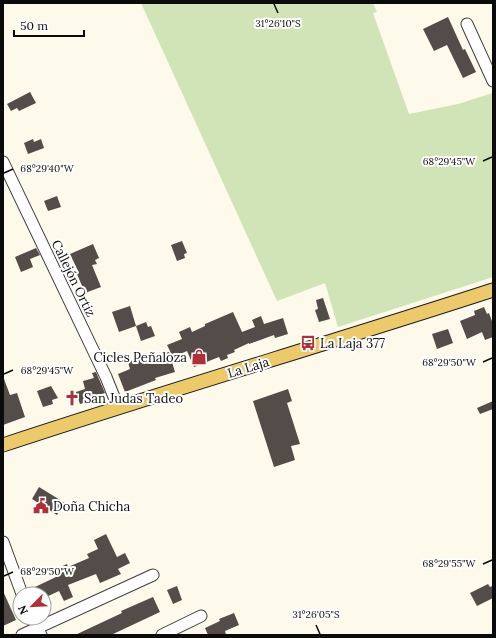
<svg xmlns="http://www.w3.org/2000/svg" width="496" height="638" viewBox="0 0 496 638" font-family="Lora,serif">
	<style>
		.green { fill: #d0e4b8 }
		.building { fill: #534c49 }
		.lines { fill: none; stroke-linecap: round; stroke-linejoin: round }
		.minor-casing { stroke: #3e3e3e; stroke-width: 13 }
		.major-casing { stroke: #1c1c1c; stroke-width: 15 }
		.minor { stroke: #fff; stroke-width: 11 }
		.major { stroke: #ecca6c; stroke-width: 13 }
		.ticks { fill: none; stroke: #0b0b0b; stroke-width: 1.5 }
		.labels { text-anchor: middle; stroke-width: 4; stroke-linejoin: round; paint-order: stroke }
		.street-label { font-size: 13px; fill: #0b0b0b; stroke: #fff }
		.poi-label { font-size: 13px; fill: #0b0b0b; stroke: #fff; text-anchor: start }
		.ticks-label { font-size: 10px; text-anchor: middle; fill: #0b0b0b; stroke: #fff; stroke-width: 4; stroke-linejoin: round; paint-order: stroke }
	</style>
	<rect width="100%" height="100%" fill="#fdf9eb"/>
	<!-- green -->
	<path class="green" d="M141,3H373L377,12L373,13L409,114L458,104L493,93V277L338,327L325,283L277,301Z"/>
	<!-- building -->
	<path class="building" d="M448,17L463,50L465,49L476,72L463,78L447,45L434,51L423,29Z
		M30,92L36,103L19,111L17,108L11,111L7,104Z
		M33,139L34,142L41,139L44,148L28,154L24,143Z
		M57,196L61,207L48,211L44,201Z
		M182,241L187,253L184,254L185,258L177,261L171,245Z
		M93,244L99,258L95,260L97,264L92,265L101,287L85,293L77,274L79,273L70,254Z
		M36,248L40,255L30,259L33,267L21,272L15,257Z
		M323,298L330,319L319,322L315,310L318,309L316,300Z
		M130,306L136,326L119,332L112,312Z
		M484,307L487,314L489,313L493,324V337L485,340L482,332L467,339L460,321L475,315L474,311Z
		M233,312L242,332L255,327L252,320L261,316L264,324L283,318L288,334L275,338L274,335L249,344V343L234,350L235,352L227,355L228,358L221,361L219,357L194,367L187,351L173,357L167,345L182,339L179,332L190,327L192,332L205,326V324Z
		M146,322L148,327L151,326L155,336L141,341L136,326Z
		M448,329L453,343L437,349L432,334Z
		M169,352L175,372L155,378L156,380L125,392L118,374L130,369L128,362L144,356L146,360Z
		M96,372L105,393L89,398L90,401L80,404L76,392L85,389L83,381L94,378L92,373Z
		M3,379H4L10,395L17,393L25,417L3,425Z
		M51,386L58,398L52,400L53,404L43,407L37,391Z
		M288,389L292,401L287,403L300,444L291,446L295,460L274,467L253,401Z
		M493,401V409L480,414L477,408Z
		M39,487L65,503L57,515L32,499Z
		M106,534L117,557L125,553L130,563L118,569L121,574L100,583L96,574L68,585L73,597L64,601L59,591L44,598V594H39L35,587L56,577L54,570L67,564L68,567L89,558L87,554L98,549L94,540Z
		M488,584L490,587L493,586V598L477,606L470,593Z
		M177,586L182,600L173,604L167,590Z
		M3,591L16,620L3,626Z
		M153,597L160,612L111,635H75L122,613L121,611Z
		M234,613L239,625L225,631L226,635H208L205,628L220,621L219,619Z"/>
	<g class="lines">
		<defs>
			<path id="minor" d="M467,24L493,81
				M3,162L106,377L118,407
				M3,542L22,594
				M33,618L41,635
				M22,635L153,575
				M162,635L201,616"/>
			<path id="major" d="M3,445C166,391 330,343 493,290"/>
		</defs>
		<!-- minor casing -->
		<use href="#minor" class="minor-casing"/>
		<!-- major casing -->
		<use href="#major" class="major-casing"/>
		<!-- minor -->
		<use href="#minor" class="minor"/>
		<!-- major -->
		<use href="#major" class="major"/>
	</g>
	<!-- ticks -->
	<path class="ticks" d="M274,4L278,13M483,161L492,157M4,173L13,169M483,362L492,358M4,374L13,370M483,564L492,560M4,576L13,572M316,625L320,634"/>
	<!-- icons -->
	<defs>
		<symbol id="bus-bare" viewBox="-9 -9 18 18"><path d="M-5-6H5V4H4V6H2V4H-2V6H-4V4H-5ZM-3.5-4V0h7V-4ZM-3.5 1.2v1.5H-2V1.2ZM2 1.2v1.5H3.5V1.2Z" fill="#ae3039" stroke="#fff" stroke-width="2.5" paint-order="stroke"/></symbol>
		<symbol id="shop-bare" viewBox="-9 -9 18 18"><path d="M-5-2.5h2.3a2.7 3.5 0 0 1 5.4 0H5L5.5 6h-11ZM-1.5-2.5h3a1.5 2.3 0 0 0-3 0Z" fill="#ae3039" stroke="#fff" stroke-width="2.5" paint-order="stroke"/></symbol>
		<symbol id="church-bare" viewBox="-9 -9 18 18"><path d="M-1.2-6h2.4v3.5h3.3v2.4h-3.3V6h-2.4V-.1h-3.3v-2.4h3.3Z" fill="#ae3039" stroke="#fff" stroke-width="2.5" paint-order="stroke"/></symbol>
		<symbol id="civic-bare" viewBox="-9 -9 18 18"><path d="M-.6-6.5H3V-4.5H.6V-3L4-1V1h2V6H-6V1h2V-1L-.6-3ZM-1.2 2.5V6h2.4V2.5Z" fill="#ae3039" stroke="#fff" stroke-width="2.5" paint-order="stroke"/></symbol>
	</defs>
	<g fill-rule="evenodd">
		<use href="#bus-bare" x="297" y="332" width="22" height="22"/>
		<use href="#shop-bare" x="188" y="346" width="22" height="22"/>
		<use href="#church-bare" x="61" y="387" width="22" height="22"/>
		<use href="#civic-bare" x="30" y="495" width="22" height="22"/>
	</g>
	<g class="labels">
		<!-- street labels -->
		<g class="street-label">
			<text transform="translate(74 278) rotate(64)" y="5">Callejón Ortiz</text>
			<text transform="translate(248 367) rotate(-17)" y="5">La Laja</text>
		</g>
		<!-- poi labels -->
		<g class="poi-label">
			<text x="320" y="348">La Laja 377</text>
			<text x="187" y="362" text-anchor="end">Cicles Peñaloza</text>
			<text x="84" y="403">San Judas Tadeo</text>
			<text x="53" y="511">Doña Chicha</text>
		</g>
	</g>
	<g class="ticks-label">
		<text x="278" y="27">31°26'10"S</text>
		<text x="449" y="165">68°29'45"W</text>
		<text x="47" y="172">68°29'40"W</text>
		<text x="449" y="366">68°29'50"W</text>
		<text x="47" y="374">68°29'45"W</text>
		<text x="449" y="567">68°29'55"W</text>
		<text x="47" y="575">68°29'50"W</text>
		<text x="316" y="618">31°26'05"S</text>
	</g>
	<!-- border -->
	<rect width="496" height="638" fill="none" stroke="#0b0b0b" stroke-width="8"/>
	<!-- north arrow -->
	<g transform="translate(32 606) rotate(246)"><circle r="19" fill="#ffffff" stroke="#9d9d9d"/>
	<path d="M0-3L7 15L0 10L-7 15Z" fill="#ae3039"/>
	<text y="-6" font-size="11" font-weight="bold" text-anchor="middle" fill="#0b0b0b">N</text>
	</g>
	<!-- scale -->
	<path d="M14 30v6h70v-6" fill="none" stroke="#0b0b0b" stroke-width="2"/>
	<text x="20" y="30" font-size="12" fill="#0b0b0b" stroke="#ffffff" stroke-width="3" paint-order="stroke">50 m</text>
</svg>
